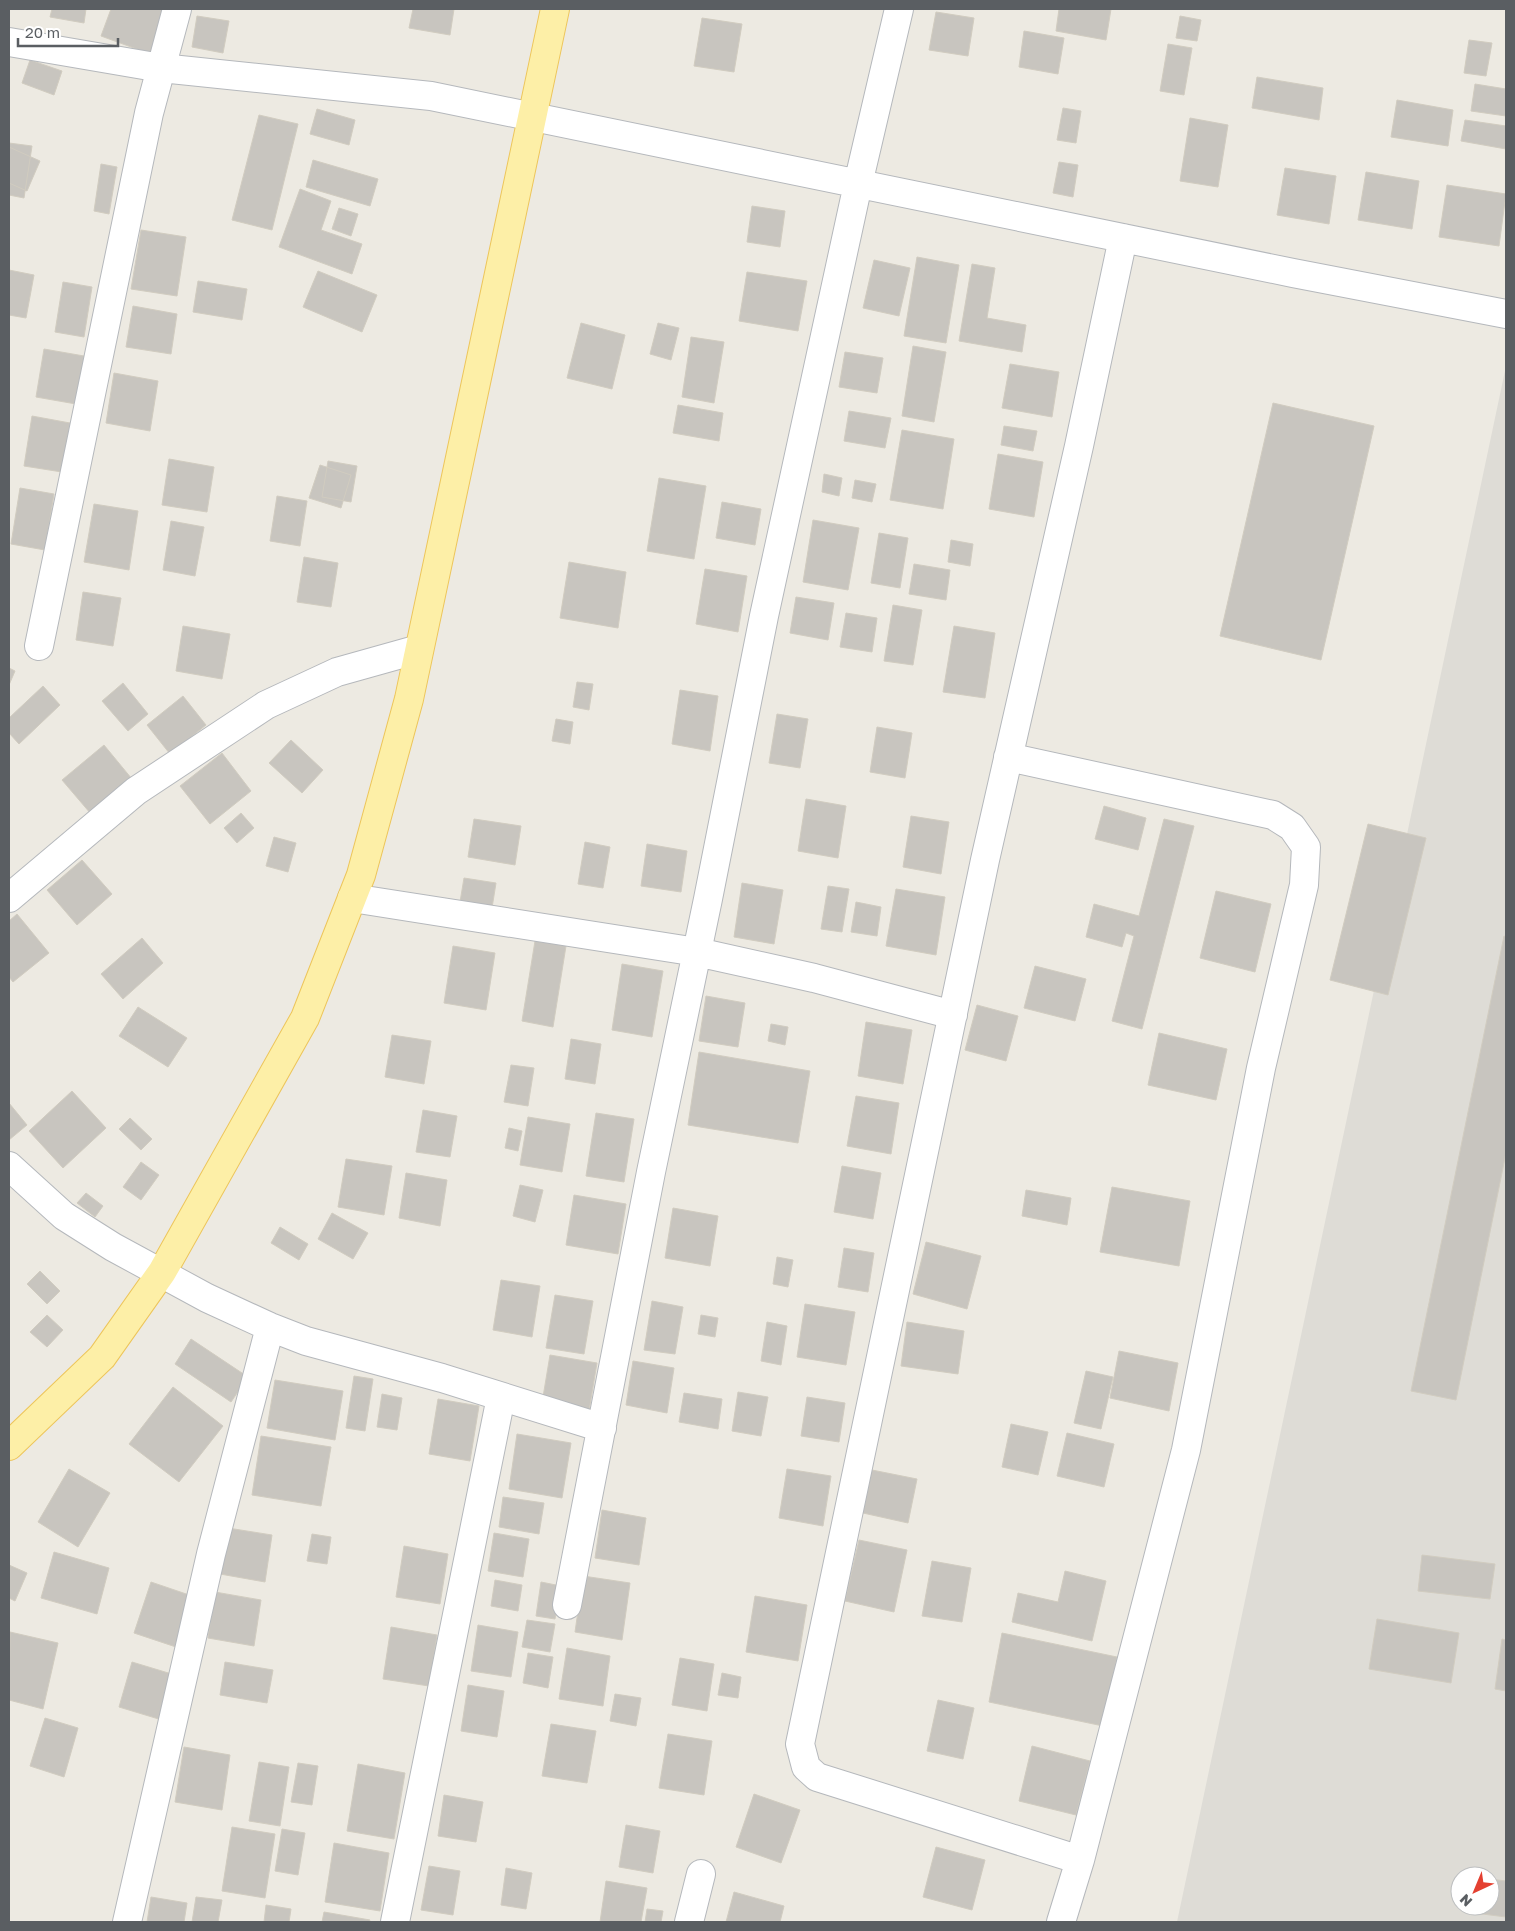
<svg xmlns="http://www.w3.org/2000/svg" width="1515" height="1931" viewBox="0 0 1515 1931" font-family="'Golos Text',sans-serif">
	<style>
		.industrial { fill: #dedcd6; fill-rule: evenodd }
		.building { fill: #c8c5bf; stroke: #d1ccc0 }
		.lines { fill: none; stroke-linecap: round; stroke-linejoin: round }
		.minor-casing { stroke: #b5b8bc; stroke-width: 30 }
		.major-casing { stroke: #edc55a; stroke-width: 30 }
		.minor { stroke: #fff; stroke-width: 28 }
		.major { stroke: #fdefa7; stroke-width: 28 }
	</style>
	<rect width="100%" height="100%" fill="#edeae2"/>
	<!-- industrial -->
	<path class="industrial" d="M1506,366V1922H1177ZM1460,1876H1490V1906H1460Z"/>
	<!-- building -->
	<path class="building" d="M52,9H86L84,23L50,17Z
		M111,9H169L153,55L101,36Z
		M413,9H454L450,35L409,28Z
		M1059,9H1111L1106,40L1056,31Z
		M936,12L974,18L968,56L929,50Z
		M197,16L229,21L223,53L192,47Z
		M1180,16L1201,20L1197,41L1176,38Z
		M702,18L742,24L734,72L694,66Z
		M1024,31L1064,38L1058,74L1019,67Z
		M1469,40L1492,43L1486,76L1464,73Z
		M1168,44L1192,48L1184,95L1160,91Z
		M30,60L62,71L54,95L22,83Z
		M1257,77L1323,88L1319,120L1252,108Z
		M1475,84L1506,89V116L1471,111Z
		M1397,100L1453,110L1448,146L1391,137Z
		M1063,108L1081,111L1076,143L1057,140Z
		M317,109L355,120L349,145L310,134Z
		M259,115L298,124L272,230L232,220Z
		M1190,118L1228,125L1218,187L1180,181Z
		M1465,120L1506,126V149L1461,141Z
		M9,143L32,146L24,198L9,195Z
		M9,147L40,161L27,191L9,183Z
		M313,160L378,179L370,206L306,187Z
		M1059,162L1078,165L1073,197L1053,193Z
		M101,164L117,167L109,214L94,211Z
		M1285,168L1336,176L1329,224L1277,215Z
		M1366,172L1419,181L1412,229L1358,220Z
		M1447,185L1506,194L1499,246L1439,237Z
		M300,189L331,201L321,230L362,244L352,274L279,247Z
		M752,206L785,211L780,247L747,242Z
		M339,208L358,214L351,236L332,229Z
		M141,230L186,237L177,296L131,289Z
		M917,257L959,265L946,343L904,336Z
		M874,260L910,268L899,316L863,308Z
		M972,264L995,268L987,318L1026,325L1022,352L959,341Z
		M9,270L34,275L26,318L9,315Z
		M318,271L377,295L362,332L303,307Z
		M747,272L807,281L798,331L739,321Z
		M198,281L247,289L242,320L193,312Z
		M63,282L92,287L84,337L55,332Z
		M133,306L177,314L171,354L126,347Z
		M581,323L625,335L612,389L567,378Z
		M658,323L679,328L671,360L650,354Z
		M691,337L724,342L714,403L682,397Z
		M913,346L946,352L934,422L902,416Z
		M44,349L84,356L76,404L36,397Z
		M845,352L883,358L877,393L839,387Z
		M1010,364L1059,372L1052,417L1002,408Z
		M114,373L158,381L150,431L106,423Z
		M1273,403L1374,426L1321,660L1220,636Z
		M678,405L723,413L719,441L673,433Z
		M849,411L891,418L885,448L844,441Z
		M32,416L70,423L62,472L24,466Z
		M1004,426L1037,431L1033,451L1001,445Z
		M902,430L954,439L943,509L890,500Z
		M998,454L1043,462L1034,517L989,509Z
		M169,459L214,467L207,512L162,505Z
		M328,461L357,466L351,502L322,497Z
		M320,465L351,475L341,508L309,498Z
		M824,474L842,478L839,496L822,492Z
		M659,478L706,486L694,559L647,551Z
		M855,480L876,484L872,502L852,498Z
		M20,488L54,494L45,550L11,544Z
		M277,496L307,501L300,546L270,541Z
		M722,502L761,509L755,545L716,538Z
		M94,504L138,511L129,570L84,562Z
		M813,520L859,528L848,590L803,582Z
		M171,521L204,527L195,576L163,570Z
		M879,533L908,538L900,588L871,583Z
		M951,540L973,544L970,566L948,562Z
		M304,557L338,563L331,607L297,602Z
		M569,562L626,572L618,628L560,618Z
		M914,564L950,570L946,600L909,594Z
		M705,569L747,576L738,632L696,624Z
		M83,592L121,598L113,646L76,640Z
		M796,597L834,603L828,640L790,633Z
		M893,605L922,610L913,665L884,661Z
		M846,613L877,618L872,652L840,647Z
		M183,626L230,634L222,679L176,671Z
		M954,626L995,633L985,698L943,692Z
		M9,668L15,671L9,685Z
		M577,682L593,684L589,710L573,707Z
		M123,683L148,714L128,731L102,701Z
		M43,686L60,705L19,744L9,733V718Z
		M680,690L718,696L710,751L672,744Z
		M183,696L206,725L170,754L147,725Z
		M777,714L808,719L800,768L769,763Z
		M556,719L573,722L570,744L552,741Z
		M877,727L912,733L905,778L870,772Z
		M291,740L323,770L302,793L269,763Z
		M104,745L132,779L91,814L62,780Z
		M222,753L251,791L210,824L180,786Z
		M806,799L846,806L838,858L798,851Z
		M1104,806L1146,818L1138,850L1095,839Z
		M241,813L254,828L237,843L224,828Z
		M911,816L949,822L941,874L903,867Z
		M474,819L521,826L515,865L468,857Z
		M1164,819L1194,826L1142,1029L1112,1021L1134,936L1126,933L1122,947L1086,937L1094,904L1139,916Z
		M1368,824L1426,838L1388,995L1330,980Z
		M274,837L296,843L288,872L266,866Z
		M585,842L610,847L603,888L578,884Z
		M647,844L687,851L681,892L641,886Z
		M82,860L112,894L77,925L47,890Z
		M464,878L496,883L492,908L460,902Z
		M742,883L783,890L774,944L734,937Z
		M828,886L849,889L842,932L821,929Z
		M896,889L945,897L936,955L886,946Z
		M1216,891L1271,904L1255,972L1200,958Z
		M856,902L881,907L877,936L851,932Z
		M17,914L49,953L13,982L9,977V921Z
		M1504,936L1506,937V1153L1456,1400L1411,1391Z
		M142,938L163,963L123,999L101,974Z
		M535,941L566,946L553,1027L522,1021Z
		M453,946L495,953L486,1010L444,1003Z
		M622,964L663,971L652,1037L612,1030Z
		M1035,966L1086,979L1075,1021L1024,1008Z
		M706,996L745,1003L738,1047L699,1041Z
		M977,1005L1018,1016L1006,1061L965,1050Z
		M138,1007L187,1038L168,1067L119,1036Z
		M866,1022L912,1030L903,1084L858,1076Z
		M771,1024L788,1027L785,1045L768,1041Z
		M1159,1033L1227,1049L1216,1100L1148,1085Z
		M392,1035L431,1041L424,1084L385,1077Z
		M571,1039L601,1044L595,1084L565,1079Z
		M699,1052L810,1071L798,1143L688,1125Z
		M511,1065L534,1068L528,1106L504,1102Z
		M72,1091L106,1128L63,1168L29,1131Z
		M856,1096L899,1103L891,1154L847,1146Z
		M9,1103L27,1125L9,1140Z
		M423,1110L457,1116L450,1157L416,1152Z
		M596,1113L634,1119L624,1182L586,1176Z
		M528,1117L570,1124L562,1172L520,1165Z
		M130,1118L152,1139L141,1150L119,1129Z
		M509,1128L522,1131L518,1151L505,1148Z
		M346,1159L392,1166L384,1215L338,1207Z
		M141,1162L159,1175L141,1200L123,1187Z
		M842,1166L881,1173L873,1219L834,1212Z
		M406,1173L447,1180L440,1226L399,1218Z
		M520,1185L543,1190L535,1222L513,1216Z
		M1112,1187L1190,1201L1179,1266L1100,1252Z
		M1026,1190L1071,1198L1067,1225L1022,1216Z
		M86,1193L103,1206L95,1217L77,1203Z
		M574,1195L626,1204L618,1254L566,1245Z
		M673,1208L718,1216L710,1266L665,1258Z
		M332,1213L368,1233L353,1259L318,1239Z
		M280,1227L308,1244L299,1260L271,1243Z
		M926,1242L981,1256L967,1309L913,1294Z
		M844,1248L874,1253L868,1292L838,1287Z
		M777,1257L793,1260L788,1287L773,1284Z
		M40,1271L60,1291L47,1304L27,1284Z
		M501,1280L540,1286L532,1337L493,1330Z
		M555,1295L593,1301L584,1354L546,1348Z
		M652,1301L683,1307L675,1354L644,1350Z
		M805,1304L855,1312L846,1365L797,1357Z
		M47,1315L63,1330L47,1347L30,1332Z
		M701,1315L718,1318L715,1337L698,1334Z
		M767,1322L787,1326L781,1365L761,1361Z
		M907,1322L964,1331L958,1374L901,1366Z
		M191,1339L248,1377L231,1402L175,1364Z
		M1119,1351L1178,1363L1169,1411L1110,1398Z
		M550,1355L597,1363L589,1411L542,1403Z
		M633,1361L674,1368L667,1413L626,1405Z
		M1086,1371L1113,1377L1101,1429L1074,1423Z
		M354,1376L373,1379L365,1431L346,1428Z
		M275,1380L343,1391L335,1440L267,1428Z
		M173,1387L223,1426L179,1482L129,1444Z
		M738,1392L768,1397L761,1436L732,1431Z
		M684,1393L722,1399L718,1429L679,1422Z
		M382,1394L402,1398L397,1430L377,1427Z
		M807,1397L845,1403L839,1442L801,1436Z
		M438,1399L479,1406L470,1461L429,1454Z
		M1011,1424L1048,1432L1038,1475L1002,1467Z
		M1067,1433L1114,1444L1104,1487L1057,1476Z
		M517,1434L571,1443L562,1498L509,1489Z
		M261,1436L331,1447L321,1506L252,1495Z
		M69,1469L110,1493L78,1547L38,1522Z
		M787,1469L831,1476L823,1526L779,1518Z
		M872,1470L917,1479L908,1523L863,1513Z
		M503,1497L544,1503L539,1534L499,1527Z
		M602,1510L646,1518L639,1565L595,1558Z
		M228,1528L272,1535L265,1582L220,1574Z
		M494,1533L529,1539L523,1577L488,1571Z
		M312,1534L331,1537L327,1564L307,1561Z
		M859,1540L907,1550L894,1612L845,1601Z
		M404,1546L448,1554L440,1604L396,1597Z
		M54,1552L109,1568L97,1614L41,1598Z
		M1422,1555L1495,1564L1490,1599L1418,1591Z
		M932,1561L971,1568L962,1622L922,1616Z
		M9,1565L27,1573L15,1601L9,1598Z
		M1065,1571L1106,1581L1092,1641L1012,1622L1018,1593L1058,1602Z
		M583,1576L630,1583L622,1640L575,1632Z
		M495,1580L522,1585L518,1611L491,1606Z
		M151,1582L198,1598L182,1649L134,1633Z
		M541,1582L561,1586L555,1619L536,1616Z
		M215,1592L261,1600L254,1646L208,1638Z
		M755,1596L807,1605L798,1661L746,1652Z
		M1377,1619L1459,1633L1451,1683L1369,1669Z
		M527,1620L555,1624L550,1652L522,1647Z
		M478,1625L518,1632L511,1677L471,1671Z
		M391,1627L437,1635L429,1686L383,1679Z
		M10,1632L58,1643L43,1709L9,1700Z
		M1002,1633L1117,1657L1103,1726L989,1702Z
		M1502,1639L1506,1640V1691L1495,1689Z
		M567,1648L610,1656L603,1706L559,1699Z
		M528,1653L553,1657L548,1688L523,1683Z
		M680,1658L714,1664L707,1711L672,1705Z
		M132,1662L175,1675L162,1720L119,1707Z
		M225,1662L273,1670L267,1703L220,1695Z
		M722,1673L741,1677L738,1698L718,1695Z
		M468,1685L504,1691L497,1737L461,1731Z
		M615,1694L641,1698L636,1726L610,1721Z
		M938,1700L974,1708L963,1759L927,1751Z
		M45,1718L78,1728L64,1777L30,1766Z
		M551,1724L596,1731L587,1783L542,1776Z
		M668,1734L712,1741L704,1795L659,1788Z
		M1032,1746L1090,1761L1076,1815L1019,1801Z
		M184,1747L230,1755L222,1810L175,1802Z
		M259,1762L289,1767L280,1826L249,1821Z
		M298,1763L318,1766L312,1805L291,1802Z
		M358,1764L405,1773L394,1839L347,1831Z
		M754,1794L800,1810L781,1863L736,1847Z
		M444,1795L483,1802L476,1842L438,1836Z
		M626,1825L660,1831L653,1873L619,1867Z
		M232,1827L275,1834L265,1898L222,1891Z
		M282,1829L305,1833L298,1875L275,1871Z
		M334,1843L389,1853L380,1911L325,1902Z
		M936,1847L985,1860L972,1910L923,1897Z
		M429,1866L460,1871L453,1915L421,1910Z
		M506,1868L532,1873L526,1909L501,1905Z
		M1490,1879L1506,1881V1917L1467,1912L1468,1906H1490Z
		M606,1881L647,1888L641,1922H600Z
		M734,1892L784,1906L780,1922H726Z
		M151,1897L187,1903L184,1922H147Z
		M196,1897L222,1900L218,1922H192Z
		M266,1905L291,1909L289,1922H264Z
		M647,1909L663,1911L661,1922H645Z
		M324,1912L370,1920L369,1922H322Z"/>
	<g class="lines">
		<defs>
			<path id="minor" d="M9,42L161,68L431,96L1293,273L1506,314
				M39,646L149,113L177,9
				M1008,757L1273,815L1292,827L1306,847L1304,885L1261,1068L1186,1450L1080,1860L1061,1922
				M9,898L136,791L266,705L337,672L419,649
				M352,898L697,952L814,978L953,1015
				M9,1166L64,1216L113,1247L207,1298L270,1327L306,1341L442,1378L602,1428
				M567,1605L651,1172L708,899L764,616L858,184L899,9
				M1080,1860L817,1777L806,1767L800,1744L985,860L1079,446L1123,238
				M127,1922L211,1554L270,1327
				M395,1922L501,1397
				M689,1922L701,1874"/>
			<path id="major" d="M9,1446L102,1357L162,1272L305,1018L361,875L409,699L555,9"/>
		</defs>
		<!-- minor casing -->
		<use href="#minor" class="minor-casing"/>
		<!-- major casing -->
		<use href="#major" class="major-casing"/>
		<!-- minor -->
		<use href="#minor" class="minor"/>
		<!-- major -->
		<use href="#major" class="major"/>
	</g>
	<!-- border -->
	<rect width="1515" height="1931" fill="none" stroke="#5a5e62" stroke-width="20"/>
	<!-- north arrow -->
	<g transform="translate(1475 1891) rotate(224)"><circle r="24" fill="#ffffff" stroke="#bdbfc0"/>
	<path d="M0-4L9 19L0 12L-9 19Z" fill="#e44031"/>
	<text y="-8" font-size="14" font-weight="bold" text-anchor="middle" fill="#5a5e62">N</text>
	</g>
	<!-- scale -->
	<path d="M18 38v8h100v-8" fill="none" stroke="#5a5e62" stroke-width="2.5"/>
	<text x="25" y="38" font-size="15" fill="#5a5e62" stroke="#ffffff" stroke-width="4" paint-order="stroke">20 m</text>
</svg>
